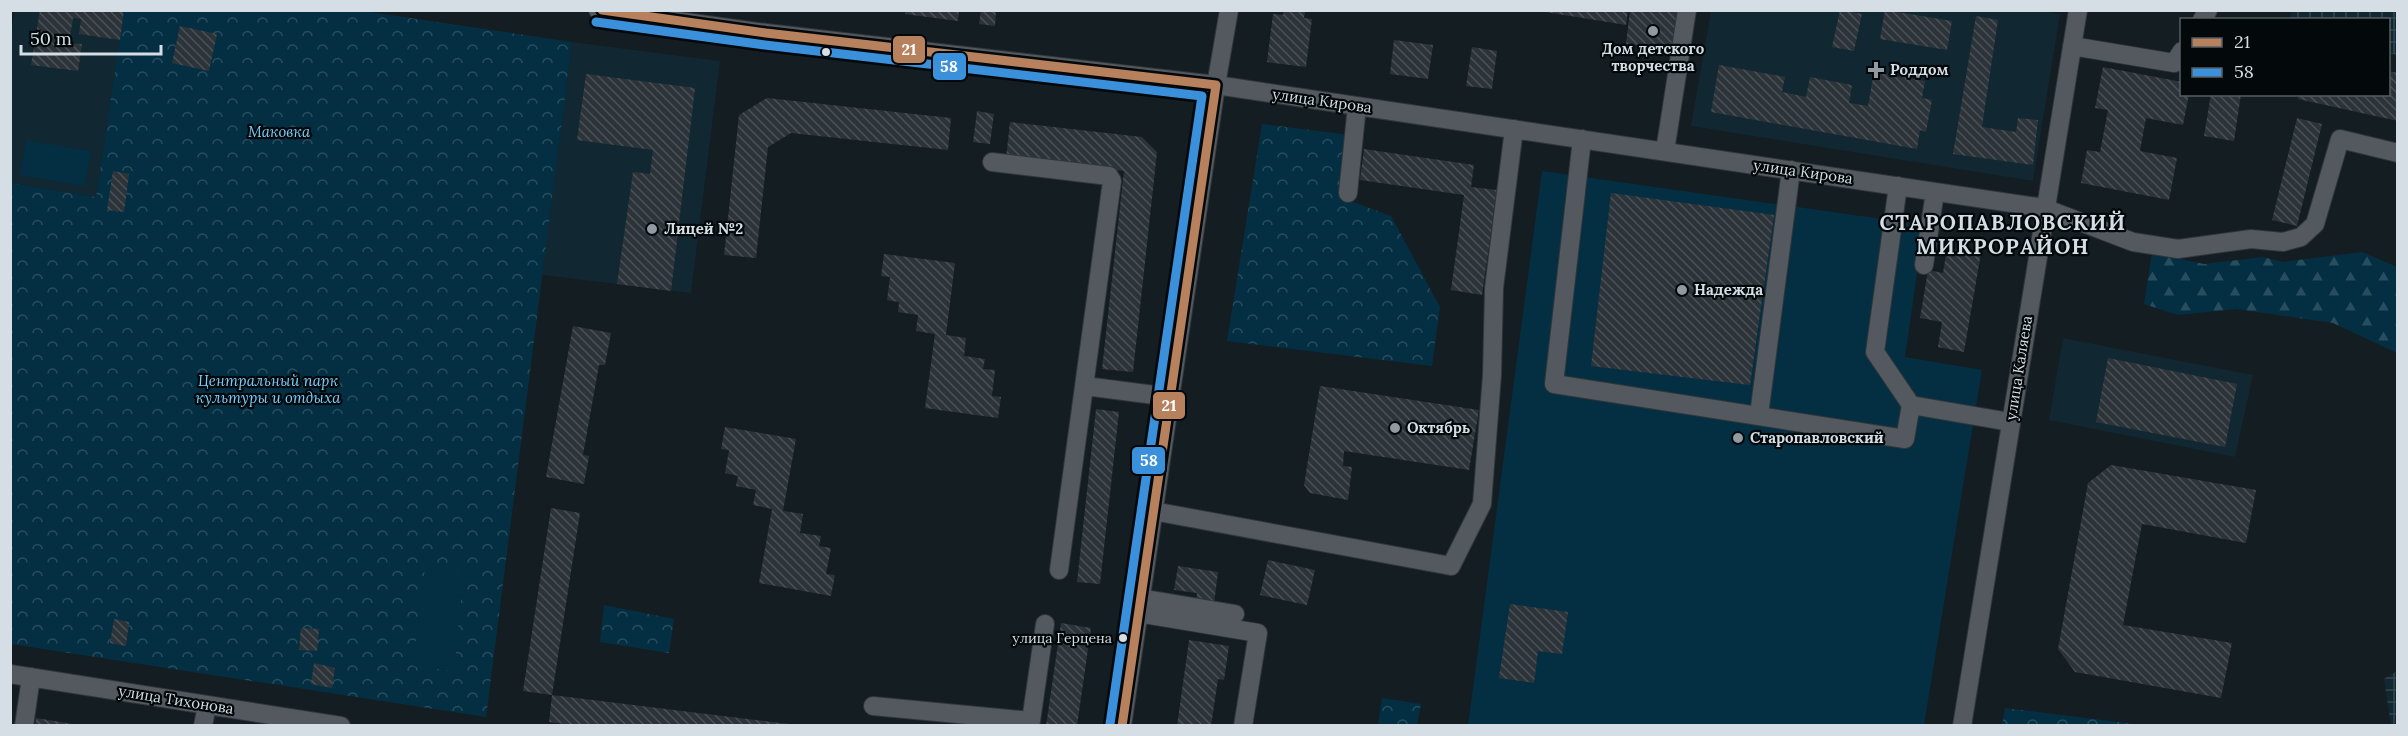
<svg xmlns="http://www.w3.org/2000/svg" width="2408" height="736" viewBox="0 0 2408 736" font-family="Lora,serif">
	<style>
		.built { fill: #112732 }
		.industrial { fill: url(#industrial-grid) }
		.forest { fill: url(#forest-firs) }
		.park { fill: url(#park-crowns) }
		.garden { fill: #042f43 }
		.building { fill: url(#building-back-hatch) }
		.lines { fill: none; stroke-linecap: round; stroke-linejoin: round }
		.minor-casing { stroke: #30363a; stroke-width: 20 }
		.minor { stroke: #53595e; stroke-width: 18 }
		.bus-1-casing { stroke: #03080b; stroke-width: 14 }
		.bus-2-casing { stroke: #03080b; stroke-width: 14 }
		.bus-1 { stroke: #b6815c; stroke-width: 9 }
		.bus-2 { stroke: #3a90db; stroke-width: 9 }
		.poi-dot { fill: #919aa0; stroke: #03080b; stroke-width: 2 }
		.bus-dot { fill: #d4dee4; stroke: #03080b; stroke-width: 2 }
		.labels { text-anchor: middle; stroke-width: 4.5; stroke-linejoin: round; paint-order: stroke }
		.bus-label { font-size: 14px; fill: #d4dee4; stroke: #03080b; text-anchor: end }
		.poi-label { font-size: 15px; font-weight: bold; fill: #d4dee4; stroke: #03080b; text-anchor: start }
		.street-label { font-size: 15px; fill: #d4dee4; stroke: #03080b }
		.park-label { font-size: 15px; font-style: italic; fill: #78cffe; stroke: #03080b }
		.district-label { font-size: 21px; font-weight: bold; letter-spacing: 1.5px; fill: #d4dee4; stroke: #03080b }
		.line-badge { stroke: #03080b; stroke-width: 2 }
		.badge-label { font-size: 16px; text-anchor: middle; font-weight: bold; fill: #fff }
	</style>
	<defs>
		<pattern id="industrial-grid" width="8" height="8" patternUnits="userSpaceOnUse" patternTransform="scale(1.5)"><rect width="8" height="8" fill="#112732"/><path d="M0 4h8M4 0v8" fill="none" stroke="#334650"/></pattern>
		<pattern id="forest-firs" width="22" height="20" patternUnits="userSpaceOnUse" patternTransform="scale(1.5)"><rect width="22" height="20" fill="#042f43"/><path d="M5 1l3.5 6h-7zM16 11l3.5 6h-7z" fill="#284d5e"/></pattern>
		<pattern id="park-crowns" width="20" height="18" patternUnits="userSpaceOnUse" patternTransform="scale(1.5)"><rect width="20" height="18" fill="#042f43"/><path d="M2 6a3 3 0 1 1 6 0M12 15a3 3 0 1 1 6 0" fill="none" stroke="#284d5e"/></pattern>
		<pattern id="building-back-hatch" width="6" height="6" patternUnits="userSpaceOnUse" patternTransform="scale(1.5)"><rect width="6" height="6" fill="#2d3439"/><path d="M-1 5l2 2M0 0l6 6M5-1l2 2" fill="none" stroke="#4b5156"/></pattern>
	</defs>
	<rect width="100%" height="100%" fill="#141d22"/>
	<!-- built -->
	<path class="built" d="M2037,10L2060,14L2033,181L1691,126L1711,11Z
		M15,11H124L96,197L11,183L10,38Z
		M572,42L720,61L691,293L542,275Z
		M2063,338L2253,375L2235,457L2049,420Z"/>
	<!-- industrial -->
	<path class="industrial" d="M2292,11H2397V55L2389,53L2388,20L2290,19Z
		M2397,671V725H2391L2384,679Z"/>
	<!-- forest -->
	<path class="forest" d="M2362,252L2397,267V353L2333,323L2236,309L2178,315L2144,304L2152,253L2204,264L2263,257L2283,262Z"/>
	<!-- park -->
	<path class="park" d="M356,10L572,42L486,717L11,644V183L96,197L124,11Z
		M1262,124L1350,135L1340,197L1391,216L1440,307L1432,366L1227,341Z
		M604,605L674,619L669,653L600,642Z
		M1382,698L1421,704L1417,725H1378Z
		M2005,708L2142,725H2002Z"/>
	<!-- garden -->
	<path class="garden" d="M26,140L91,151L85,186L20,175Z
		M1542,171L1924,225L1905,357L1982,370L1924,725L1468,726Z
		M425,569L464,571L454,671L413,666Z"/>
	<!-- building -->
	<path class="building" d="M40,10H124L120,40L79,34L81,19L73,18L69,43L82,44L78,71L31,65Z
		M905,10H959L958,21L905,14Z
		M981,10H996L995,26L979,24Z
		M1284,10L1305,12L1304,18L1312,19L1306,67L1267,62L1273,14L1283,15Z
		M1533,10H1628L1626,25Z
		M1630,10H1678L1672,50L1626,44Z
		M1840,10L1862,14L1854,51L1832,47Z
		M1885,10L1952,21L1947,50L1880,39Z
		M1976,16L1998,20L1982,127L2016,132L2018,118L2038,120L2033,165L1953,154Z
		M180,26L217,34L209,71L172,63Z
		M1394,40L1433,45L1428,79L1390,74Z
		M1472,47L1497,51L1492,89L1466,86Z
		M1719,65L1785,77L1782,92L1806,97L1810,77L1852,85L1849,103L1868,106L1874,72L1925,81L1922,98L1932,100L1926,132L1920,130L1917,149L1711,112Z
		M2103,67L2182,82V94H2189L2183,125L2146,118L2140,151L2177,158L2169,200L2081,183L2087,150L2100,152L2108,110L2095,108Z
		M2388,71L2398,73V121L2298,99L2299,94H2388Z
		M586,74L695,88L671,291L617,284L633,172L650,174L653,150L577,140Z
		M2211,94H2241L2234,141L2204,136Z
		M767,98L951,118L948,150L791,133L768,147L756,258L724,255L739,115Z
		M977,111L994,114L990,144L973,142Z
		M2297,118L2322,124L2297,226L2272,220Z
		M1010,122L1142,137L1157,152L1133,372L1102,369L1124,171L1006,158Z
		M1364,149L1474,165L1471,187L1497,190L1482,295L1451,290L1464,195L1360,180Z
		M113,171L129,174L124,212L107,210Z
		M1611,193L1774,215L1750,385L1591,366Z
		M1947,248L1981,253L1964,352L1938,347L1942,322L1920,318L1928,270L1943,273Z
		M884,254L955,263L946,335L966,338L964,356L985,359L983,369L995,370L992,396L1001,397L998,418L925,408L935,334L916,331L918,315L898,312L899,302L887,300L890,277L881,276Z
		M573,326L611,333L605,365H599L583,455L589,456L584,484L546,477Z
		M2108,358L2237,384L2225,447L2096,422Z
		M1320,386L1479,410L1469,470L1344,451L1343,466L1352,467L1348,500L1310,493L1304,485Z
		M1096,409L1119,412L1100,584L1077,582Z
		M725,427L796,439L783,511L803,514L800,533L821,536L819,546L831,548L826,574L835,575L831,596L759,583L772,509L753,505L756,490L736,486L738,476L725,473L729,450L721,449Z
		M2111,465L2256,490L2246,543L2142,524L2123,625L2232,643L2221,698L2075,672L2058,649L2088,483Z
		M551,508L580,513L552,695L523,691Z
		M1268,560L1315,570L1307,605L1260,595Z
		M1178,566L1218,572L1214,604L1196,602L1197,593L1174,590Z
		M1510,604L1568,612L1562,654L1538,651L1534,683L1499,678Z
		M114,619L129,622L126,646L110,643Z
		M1061,623L1091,628L1077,726H1046Z
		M301,628L319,629L317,651L299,650Z
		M1189,640L1229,646L1224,680L1218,679L1211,726H1177Z
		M314,663L335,668L332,688L311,684Z
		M552,695L789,724V726H579L549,722Z
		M36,718L73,724L72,726H35Z"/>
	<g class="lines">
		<defs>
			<path id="minor" d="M598,10L766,33L1216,85L2044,208L2133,242L2178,249L2251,239L2283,242L2301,237L2315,224L2340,139L2398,153
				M2202,20L2208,10
				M2072,46L2174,63L2182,51
				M1582,139L1554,384L1905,439L1911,405L1875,352L1898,186
				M1665,151L1687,10
				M992,162L1109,176L1112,181L1059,570
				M1348,193L1357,106
				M1924,265L1935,192
				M1085,386L1170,397
				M1911,405L2010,422
				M1759,415L1791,170
				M1153,511L1451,566L1482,504L1492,375L1494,288L1514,129
				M1140,598L1235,614
				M1138,613L1258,633L1243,726
				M10,674L341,726
				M873,706L1031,721L1045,624
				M24,726L31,677
				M203,726L207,705
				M1122,726L1216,85L1229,10
				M1962,726L2078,10"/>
		</defs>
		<!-- minor casing -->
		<use href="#minor" class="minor-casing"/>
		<!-- minor -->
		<use href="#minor" class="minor"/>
		<defs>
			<path id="bus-1" d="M602,10L766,33L1216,85
				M1122,726L1216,85"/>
			<path id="bus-2" d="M596,22L765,45L1202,96L1110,724"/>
		</defs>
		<!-- bus-1 casing -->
		<use href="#bus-1" class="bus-1-casing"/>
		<!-- bus-2 casing -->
		<use href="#bus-2" class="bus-2-casing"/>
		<!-- bus-1 -->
		<use href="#bus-1" class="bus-1"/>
		<!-- bus-2 -->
		<use href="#bus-2" class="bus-2"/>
	</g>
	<!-- markers -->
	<g class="poi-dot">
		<circle cx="1653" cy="31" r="6"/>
		<path d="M1873 61h6v6h6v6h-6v6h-6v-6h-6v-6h6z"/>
		<circle cx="652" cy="229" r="6"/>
		<circle cx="1682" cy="290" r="6"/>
		<circle cx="1395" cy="428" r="6"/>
		<circle cx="1738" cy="438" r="6"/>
	</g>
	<g class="bus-dot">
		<circle cx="826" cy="52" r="5"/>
		<circle cx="1123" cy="638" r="5"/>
	</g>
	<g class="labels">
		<!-- bus labels -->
		<g class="bus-label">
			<text x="1112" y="643">улица Герцена</text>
		</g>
		<!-- poi labels -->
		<g class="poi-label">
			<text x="1653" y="54" text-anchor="middle">Дом детского<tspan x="1653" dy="17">творчества</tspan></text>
			<text x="1890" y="75">Роддом</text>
			<text x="664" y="234">Лицей №2</text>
			<text x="1694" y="295">Надежда</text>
			<text x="1407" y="433">Октябрь</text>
			<text x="1750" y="443">Старопавловский</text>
		</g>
		<!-- street labels -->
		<g class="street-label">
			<text transform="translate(1322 101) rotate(8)" y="5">улица Кирова</text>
			<text transform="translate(1803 172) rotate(8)" y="5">улица Кирова</text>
			<text transform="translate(2019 368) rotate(-81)" y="5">улица Каляева</text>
			<text transform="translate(176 700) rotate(9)" y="5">улица Тихонова</text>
		</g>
		<!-- park labels -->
		<g class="park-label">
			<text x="279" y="137">Маковка</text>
			<text x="268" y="386">Центральный парк<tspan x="268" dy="17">культуры и отдыха</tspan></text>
		</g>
		<!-- district labels -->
		<g class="district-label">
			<text x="2003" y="230">СТАРОПАВЛОВСКИЙ<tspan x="2003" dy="24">МИКРОРАЙОН</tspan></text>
		</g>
	</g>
	<g class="line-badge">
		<rect x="892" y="35" width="34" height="29" rx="6" fill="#b6815c"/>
		<rect x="932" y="52" width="35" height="29" rx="6" fill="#3a90db"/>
		<rect x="1152" y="391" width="34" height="29" rx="6" fill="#b6815c"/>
		<rect x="1131" y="446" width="35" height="29" rx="6" fill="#3a90db"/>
	</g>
	<g class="badge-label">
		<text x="909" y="55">21</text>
		<text x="949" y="72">58</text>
		<text x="1169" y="411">21</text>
		<text x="1149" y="466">58</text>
	</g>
	<!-- border -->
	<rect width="2408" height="736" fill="none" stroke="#d4dee4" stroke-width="24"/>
	<!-- legend -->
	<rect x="2180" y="18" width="210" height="78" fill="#03080b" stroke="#575e62" stroke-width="1.5"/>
	<rect x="2192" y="38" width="30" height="9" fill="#b6815c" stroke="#575e62" stroke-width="1.5"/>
	<text x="2234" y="48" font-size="18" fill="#d4dee4">21</text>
	<rect x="2192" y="68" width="30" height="9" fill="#3a90db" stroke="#575e62" stroke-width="1.5"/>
	<text x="2234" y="78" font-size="18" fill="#d4dee4">58</text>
	<!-- scale -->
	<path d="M21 45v9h140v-9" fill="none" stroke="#d4dee4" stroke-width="3"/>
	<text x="30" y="45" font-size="18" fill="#d4dee4" stroke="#03080b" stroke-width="4.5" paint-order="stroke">50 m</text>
</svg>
